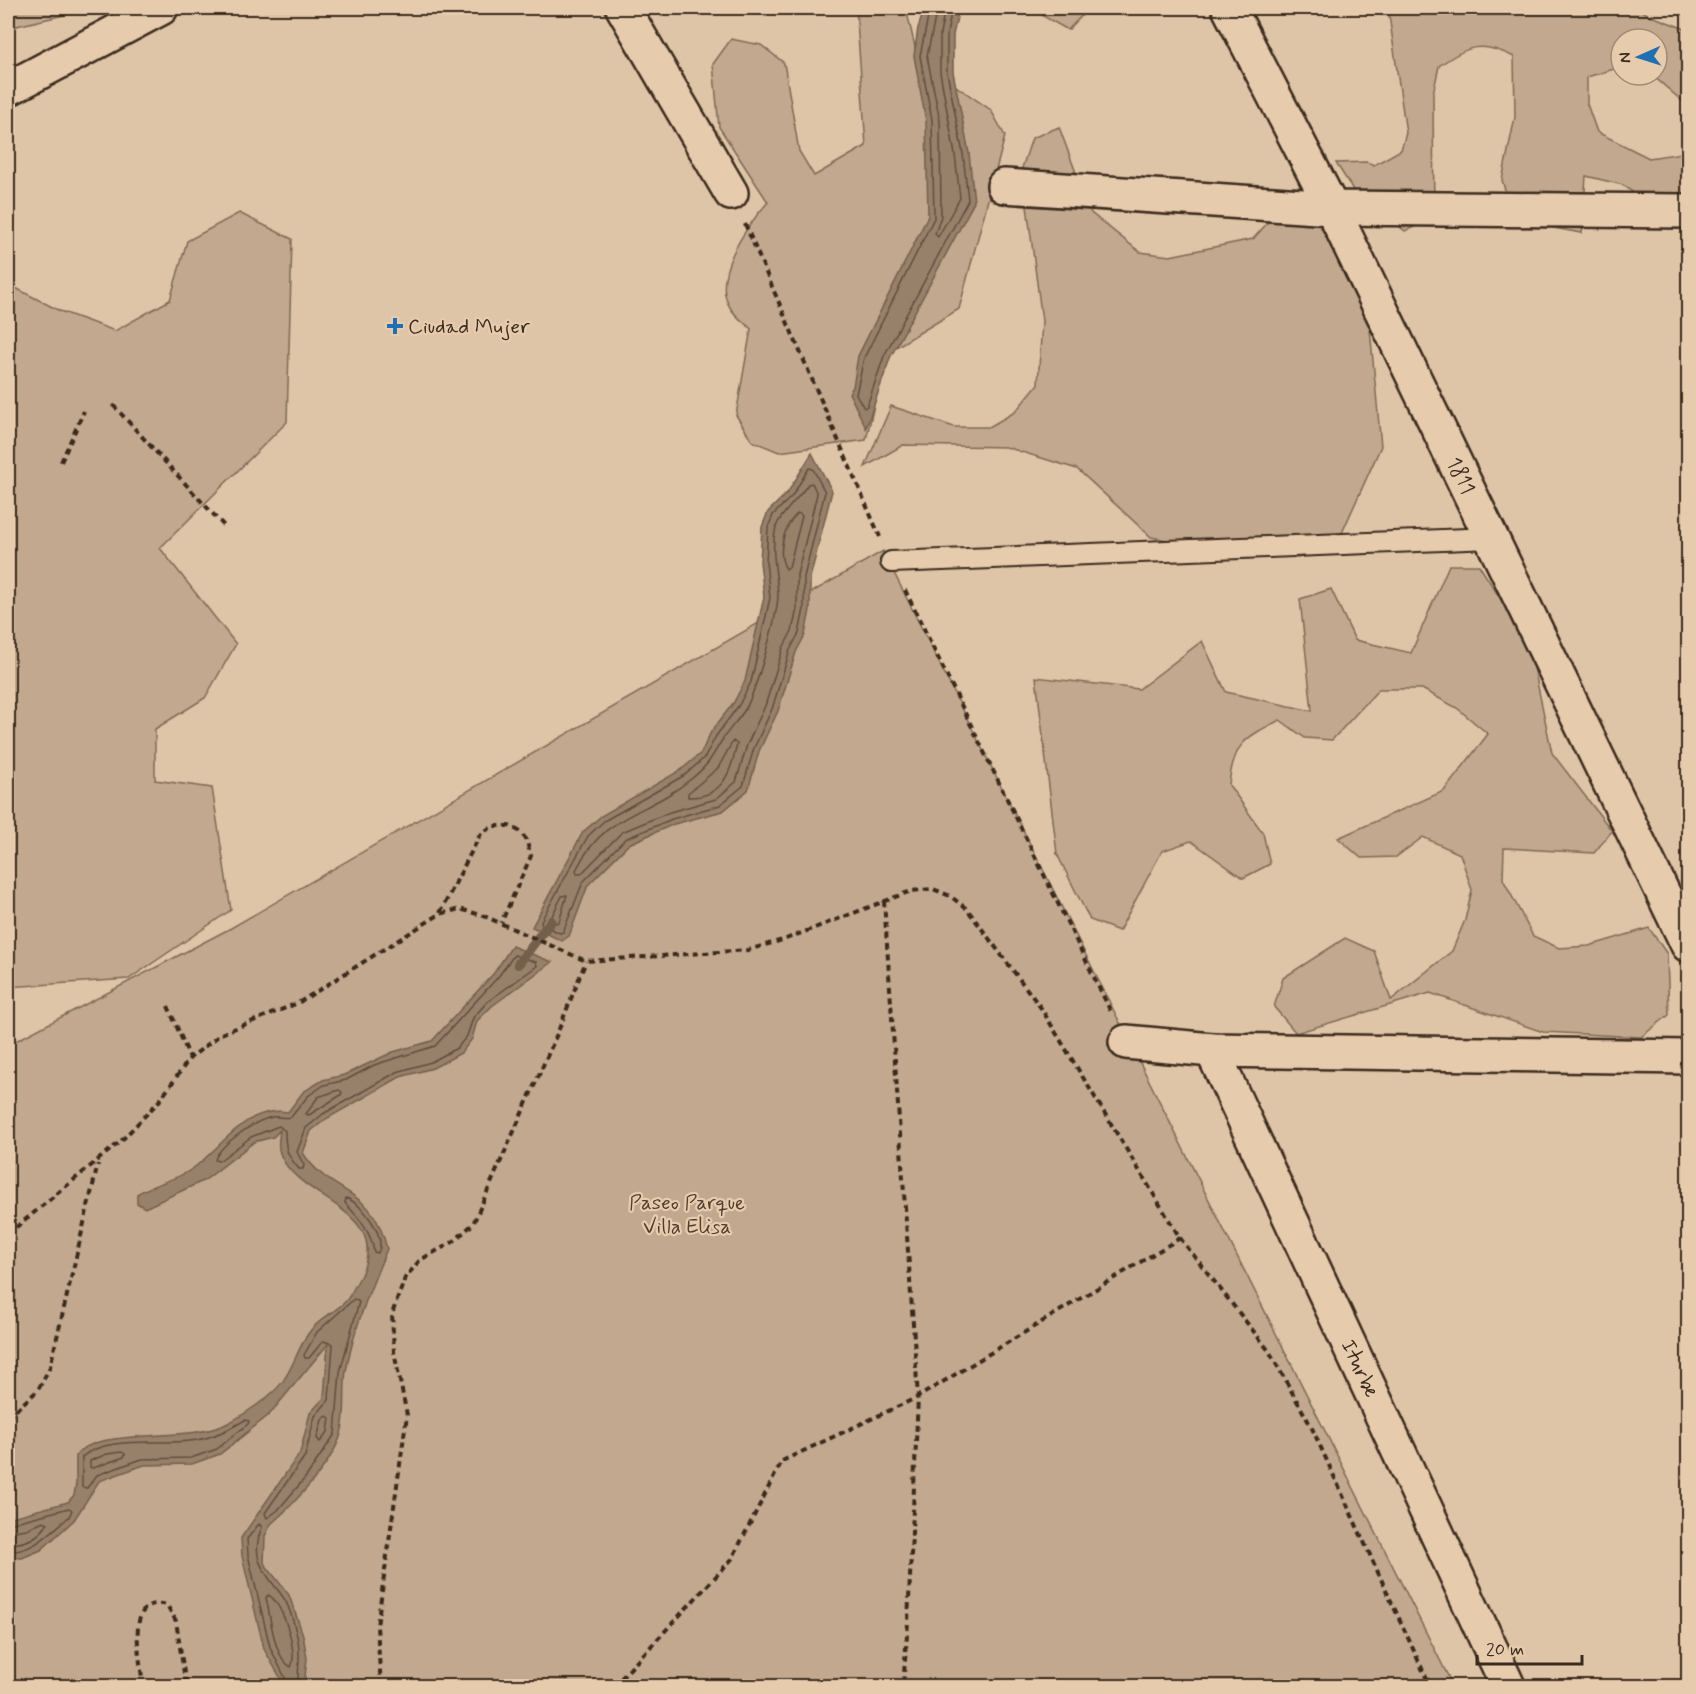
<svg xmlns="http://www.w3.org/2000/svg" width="1696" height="1694" viewBox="0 0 1696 1694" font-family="Mynerve,sans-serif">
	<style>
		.green { fill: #c1a88e; stroke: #7e6956; stroke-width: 1.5 }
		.water { fill: #98816b; stroke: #735e4c; stroke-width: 1.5 }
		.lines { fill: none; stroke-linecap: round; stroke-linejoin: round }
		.shore { stroke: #604d3d; stroke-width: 1.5 }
		.stream { stroke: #735e4c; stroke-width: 10 }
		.service-casing { stroke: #3b2a1e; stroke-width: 24 }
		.minor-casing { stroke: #3b2a1e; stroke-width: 38 }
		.path { stroke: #3b2a1e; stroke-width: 4; stroke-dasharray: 6 4.5; stroke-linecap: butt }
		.service { stroke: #e6cbad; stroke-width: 20 }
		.minor { stroke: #e6cbad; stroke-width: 33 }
		.poi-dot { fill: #1f6fb2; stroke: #e6cbad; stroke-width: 2 }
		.labels { text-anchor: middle; stroke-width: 4.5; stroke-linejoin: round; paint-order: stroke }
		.poi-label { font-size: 21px; fill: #3b2a1e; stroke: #e6cbad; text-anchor: start }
		.street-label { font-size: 21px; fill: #3b2a1e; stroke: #e6cbad }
		.park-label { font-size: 21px; fill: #4f3d2f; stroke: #e6cbad }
	</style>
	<rect width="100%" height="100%" fill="#dfc5a7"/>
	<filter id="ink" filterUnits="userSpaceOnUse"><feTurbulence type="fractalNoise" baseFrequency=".0167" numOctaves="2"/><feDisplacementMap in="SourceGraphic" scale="12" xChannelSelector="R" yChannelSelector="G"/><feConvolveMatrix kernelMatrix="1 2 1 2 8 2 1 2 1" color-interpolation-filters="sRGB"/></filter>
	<g filter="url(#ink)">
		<!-- green -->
		<path class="green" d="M8,8H74L77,12L8,28Z
			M856,8H906L918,60L991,110L1005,136L959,309L886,353L866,440L779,452L752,441L736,415L751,329C745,323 736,317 731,309C709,277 747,226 768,202L719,127L713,64L731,39L761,45L784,63L799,151L814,176L866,146Z
			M1038,8H1089L1068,30L1043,16Z
			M1388,8H1637L1649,15L1688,30V106L1652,75H1657V39H1621V67L1587,77V104L1597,132L1649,158L1688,152V227L1677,226L1623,185L1586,176L1582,233L1514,221L1502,180L1515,117L1514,57C1481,40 1467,46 1439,66L1433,94L1434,219L1405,231L1355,193L1336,163L1367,162L1374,165L1401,150L1406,133Z
			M1059,127L1091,213L1140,252L1170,256L1253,239L1279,210L1308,207L1337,233L1369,318L1381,446L1341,535L1216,549L1151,537L1077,469L1006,447L903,445L865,467L891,406L954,427H989L1015,412L1038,384L1042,321L1022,168L1032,138Z
			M239,213L292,239L287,422L160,548L236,644L205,698L155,729V780L212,788L231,910L129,979L8,987V284L60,311L115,331L170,300L187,241Z
			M883,551L1453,1686H8V1045L231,928Z
			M1449,565H1479L1529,644L1552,753L1612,831L1594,853L1504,848L1503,879L1533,936L1559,948L1589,946L1649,928L1667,954L1669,1015L1641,1037L1543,1032L1430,993L1296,1033L1274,1007L1283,978L1345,938L1374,951L1391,1000L1452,951L1465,920L1472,890L1460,854L1423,837L1396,857L1361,858L1338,838L1444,791L1488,734L1457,708L1422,689H1379L1332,740L1305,738L1280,720C1244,738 1233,744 1229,785L1263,833L1270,864L1243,878L1191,841L1162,851L1119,931L1090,920L1057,854L1036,677L1139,689L1202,641L1226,692L1312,711L1300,599L1331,589L1355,640L1411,653Z"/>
		<!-- water -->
		<path class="water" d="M925,8H959L953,35V72L969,153L974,202L890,358L866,428L849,393L853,387L858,356L928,216L926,121L914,56L918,28Z
			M812,453L832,491L810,578V610L805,635L796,652L778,711L759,751L748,790L723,811L674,824L629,844L588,885L569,936L562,941L532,927L583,832L601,816L681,770L701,753L711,732L734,702L745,681L764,597L760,562L762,527L768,512L788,492Z
			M512,946L552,962L492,1006L477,1021L472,1039L461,1053L433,1068L400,1077L326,1119L311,1131L303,1153C333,1199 372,1183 387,1249C370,1289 354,1328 346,1371C343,1391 347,1414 341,1434C332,1464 294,1504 271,1524L265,1536L264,1563L289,1595L303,1635L307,1658L304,1686H285L264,1649L242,1556L241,1538L300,1453L310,1413L324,1398L328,1344L269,1415L220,1454L192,1464L144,1465L99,1481L74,1520L41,1550L22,1558L8,1557V1518L68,1502L74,1495L76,1484V1456C94,1427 189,1442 224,1425C241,1417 276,1394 285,1378C294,1364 299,1347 308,1334C318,1319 334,1313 346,1301C351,1295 356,1284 360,1277C394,1210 300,1201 281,1156C277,1147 279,1140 280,1130L273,1137L254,1142L205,1180L145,1208L137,1203V1194C154,1183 175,1181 192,1169C222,1148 245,1105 288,1112L303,1092L323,1080L344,1075L393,1052L432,1041L494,973Z"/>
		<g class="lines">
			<!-- shore -->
			<path class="shore" d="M930,8L920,56L932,120L934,218L864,358L856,394L864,408L867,406L884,356L968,200L963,154L947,72V34L952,8
				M937,8L927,56L940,121L941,216L935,234L938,237L960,198L955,155L940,72V34L945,8
				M809,468L813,469L825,492L804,577V609L799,633L790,650L772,709L754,748L743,786L720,805L672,819L625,839L583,882L563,932L560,933L542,925L541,921L588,836L604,821L685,775L705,757L716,736L739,705L751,682L770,598L766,562L768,528L773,515L792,496Z
				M812,483L817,494L797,575V609L792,631L783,648L765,706L747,745L736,782L716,799L670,812L622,832L581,874H577L576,870C605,812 646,816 691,779C711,763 711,757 724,737C731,727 740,718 746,708C756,690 778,615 778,595C777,573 770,549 776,527C781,513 799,498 808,484Z
				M798,513L802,516L789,567L786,569C776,553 784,525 798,513Z
				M733,741L737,744C731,772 723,798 688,797V793L718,768Z
				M567,895L559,922L556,923L551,918L562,896Z
				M514,955L536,962L537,966L487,1002L473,1018L467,1036L457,1048L431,1062L397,1072L323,1114L306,1128L297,1152L304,1165L303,1169H299C287,1155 285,1149 285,1131L279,1126L251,1137L219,1161L215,1160C219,1145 256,1120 272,1117C279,1116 284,1119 291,1117L308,1096L324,1085L346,1080L374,1065L435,1046L498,977Z
				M339,1090L342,1092L341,1095L309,1115L306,1114L318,1097Z
				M346,1198C362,1203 387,1236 378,1253L374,1252C371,1231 359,1218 345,1203Z
				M354,1299L359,1302L340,1372L335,1434L306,1477L277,1511L267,1518L265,1513L305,1456L315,1416L329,1400L333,1344L323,1341L309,1358H305L304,1355L317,1332Z
				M327,1416L330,1418L328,1432L320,1442L317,1438L322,1420Z
				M245,1420L249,1421L248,1424L217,1449L191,1458L142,1459L97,1475L87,1488L82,1487V1457C108,1434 165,1446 197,1440C215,1437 230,1429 245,1420Z
				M122,1452L125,1454L124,1457L93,1468L90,1467V1461L107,1454Z
				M8,1524L69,1508L72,1510L69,1517C49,1533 35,1551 8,1552
				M8,1532L27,1529L43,1521L48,1523C39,1538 24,1544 8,1544
				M268,1595C282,1600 299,1654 291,1667C273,1657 271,1617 266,1598Z
				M289,1686L270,1647L248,1555L247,1539L259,1524L262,1527C249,1560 265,1572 283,1597C290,1606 294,1624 297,1636C302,1655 297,1669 298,1686"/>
			<!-- stream -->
			<path class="stream" d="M518,964L551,921"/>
			<defs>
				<path id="service" d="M891,562L1492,538"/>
				<g id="minor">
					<path d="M623,8L731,193"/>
					<path id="s1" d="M1229,8L1332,208L1688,945"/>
					<path d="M8,89L161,8"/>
					<path d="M1004,186L1332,208L1688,211"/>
					<path d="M1126,1042L1212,1050L1688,1057"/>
					<path id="s2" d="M1212,1050L1508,1686"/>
				</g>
			</defs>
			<!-- service casing -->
			<use href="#service" class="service-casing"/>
			<!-- minor casing -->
			<use href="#minor" class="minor-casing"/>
			<!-- path -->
			<path class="path" d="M745,224L880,537
				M113,405L225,527
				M61,462L84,411
				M905,590L1111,1012
				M884,901L918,1397L908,1622L903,1686
				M440,913L480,835L492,826H509L519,831L526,839L531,856L501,923
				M168,1006L190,1058
				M8,1234L121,1141L160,1100L190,1058L221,1034L298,1003L440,914L460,909L484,916L586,961L748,950L786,939L911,891L933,889L950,896L967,909L1041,1008L1180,1238L1269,1351L1311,1426L1430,1686
				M8,1417L38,1390L50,1367L98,1164
				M143,1686C141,1660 123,1594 167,1605L176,1621L186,1686
				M381,1686L377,1626L407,1415L394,1352L392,1314L405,1278L420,1260L453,1242L473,1224L557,1034L586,961
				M614,1686L732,1559L782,1461L918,1397L1180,1238"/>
			<!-- service -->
			<use href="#service" class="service"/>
			<!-- minor -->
			<use href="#minor" class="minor"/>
		</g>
	</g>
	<!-- markers -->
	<path class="poi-dot" d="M392 317h6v6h6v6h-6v6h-6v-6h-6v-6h6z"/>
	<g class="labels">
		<!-- poi labels -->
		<g class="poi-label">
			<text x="408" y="333">Ciudad Mujer</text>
		</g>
		<!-- street labels -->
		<g class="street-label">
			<text dy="7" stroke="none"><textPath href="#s1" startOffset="522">1811</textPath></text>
			<text dy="7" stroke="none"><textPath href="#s2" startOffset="351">Iturbe</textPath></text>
		</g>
		<!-- park labels -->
		<g class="park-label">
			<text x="687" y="1209">Paseo Parque<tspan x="687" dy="24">Villa Elisa</tspan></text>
		</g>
	</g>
	<!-- margin -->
	<rect width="1696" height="1694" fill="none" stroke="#e6cbad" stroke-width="30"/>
	<rect x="15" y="15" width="1666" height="1664" fill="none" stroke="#3b2a1e" stroke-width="2" filter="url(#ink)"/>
	<!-- north arrow -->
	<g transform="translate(1639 57) rotate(267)"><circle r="28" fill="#e6cbad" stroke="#a28b74" stroke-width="1.5"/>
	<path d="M0-4.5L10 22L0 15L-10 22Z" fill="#1f6fb2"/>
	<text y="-9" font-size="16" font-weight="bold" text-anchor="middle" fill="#3b2a1e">N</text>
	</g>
	<!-- scale -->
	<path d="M1477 1655v9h105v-9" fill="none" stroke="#3b2a1e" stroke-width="3"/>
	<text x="1486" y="1655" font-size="18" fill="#3b2a1e" stroke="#e6cbad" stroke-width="4.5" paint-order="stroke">20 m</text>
</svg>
